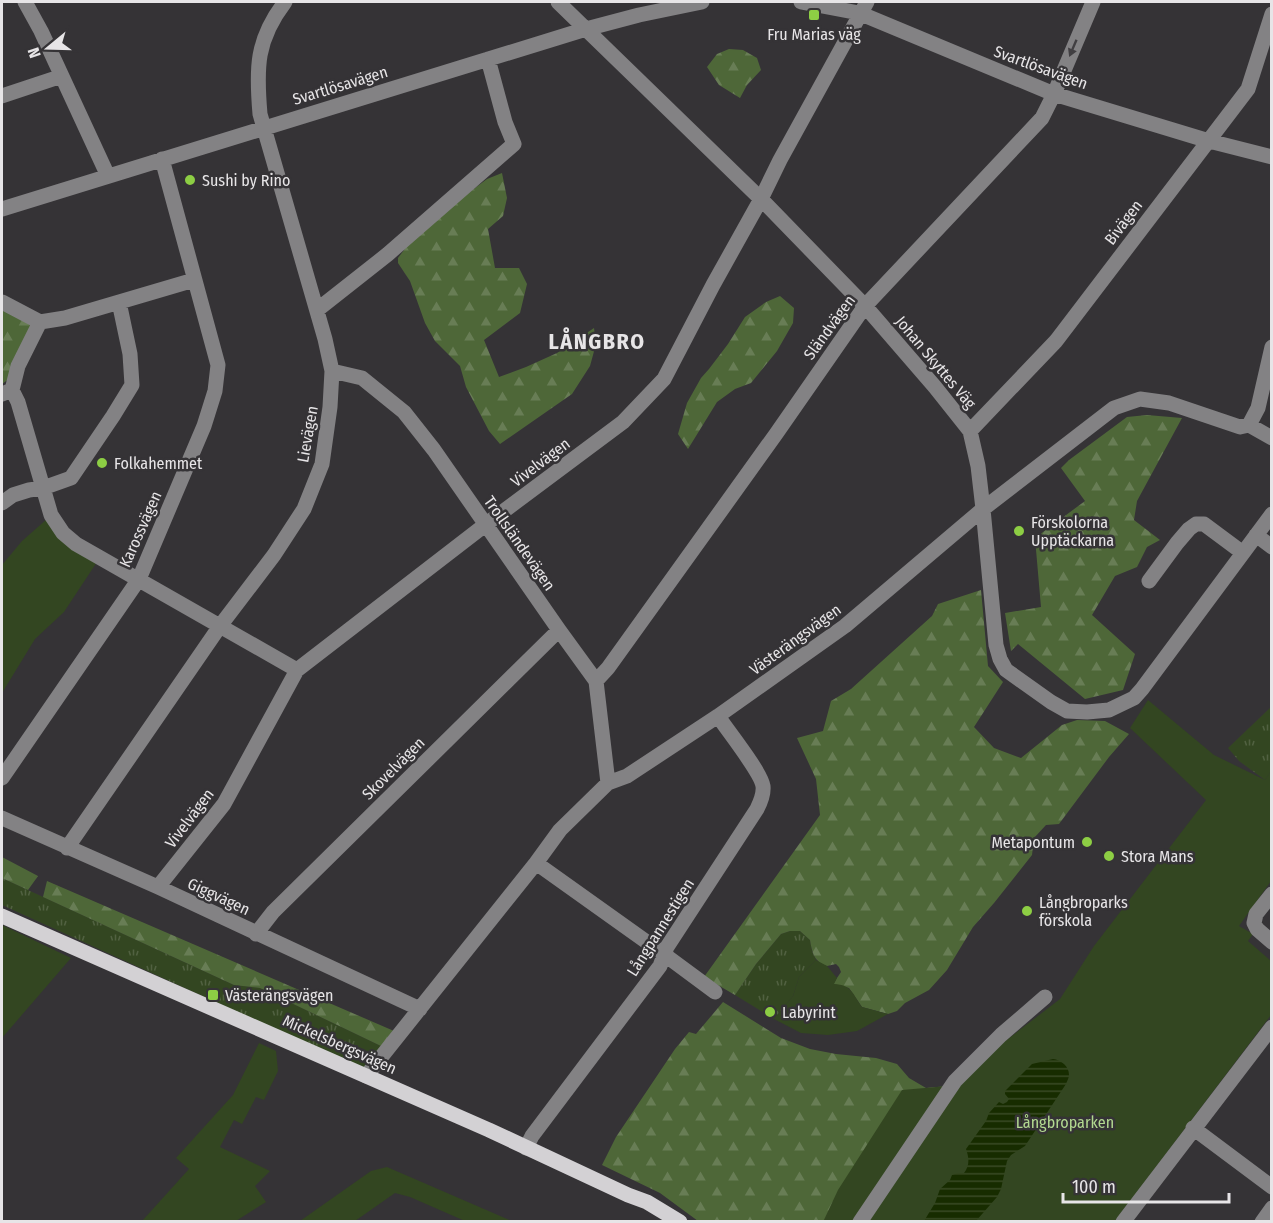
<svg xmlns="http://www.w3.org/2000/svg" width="1273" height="1223" viewBox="0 0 1273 1223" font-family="'Fira Sans Condensed',sans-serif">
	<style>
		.grass { fill: url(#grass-tufts) }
		.forest { fill: url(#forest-firs) }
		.park { fill: #334621 }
		.water { fill: url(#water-rules) }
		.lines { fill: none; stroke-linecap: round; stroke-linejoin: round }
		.minor { stroke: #838284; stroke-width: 15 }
		.major { stroke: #d3d1d4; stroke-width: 15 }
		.oneway { fill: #413f42 }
		.poi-dot { fill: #8dce44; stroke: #353336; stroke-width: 2 }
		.labels { text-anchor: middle; stroke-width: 5; stroke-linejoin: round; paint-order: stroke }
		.poi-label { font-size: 16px; fill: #e7e5e7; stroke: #353336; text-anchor: start }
		.street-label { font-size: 16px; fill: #e7e5e7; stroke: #353336 }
		.park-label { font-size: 16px; fill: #b2d990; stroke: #353336 }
		.district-label { font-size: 22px; font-weight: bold; letter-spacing: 1.5px; fill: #e7e5e7; stroke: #353336 }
	</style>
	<defs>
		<pattern id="grass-tufts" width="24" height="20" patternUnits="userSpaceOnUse" patternTransform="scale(1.5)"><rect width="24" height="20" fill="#334621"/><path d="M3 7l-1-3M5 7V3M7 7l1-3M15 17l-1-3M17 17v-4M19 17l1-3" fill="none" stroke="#516141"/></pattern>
		<pattern id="forest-firs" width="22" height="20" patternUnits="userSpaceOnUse" patternTransform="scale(1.5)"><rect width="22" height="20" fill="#4e6738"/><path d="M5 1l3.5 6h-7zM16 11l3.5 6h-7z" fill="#687d55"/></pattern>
		<pattern id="water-rules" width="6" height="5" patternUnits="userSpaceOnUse" patternTransform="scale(1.5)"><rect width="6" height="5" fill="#172c00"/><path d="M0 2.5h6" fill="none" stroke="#394a25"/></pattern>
	</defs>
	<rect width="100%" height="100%" fill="#353336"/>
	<!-- grass -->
	<path class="grass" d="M1271,707V771L1265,780L1239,761L1228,748Z
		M2,878L234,985L260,988L381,1046L363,1069L2,905Z
		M790,931H800L810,940L812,951L816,960L799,977L793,996L774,1019L735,995L756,964L781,934Z"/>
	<!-- forest -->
	<path class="forest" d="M729,49L743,50L757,58L761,70L747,85L740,98L719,85L707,67L717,54Z
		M502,173L507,198L503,216L488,229L495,268H519L527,284L520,313L484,340L499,377L526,367L557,353L594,328L596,344L590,366L572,394L500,444L489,431L466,387L460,366L435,341L425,323L410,281L398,263V258L407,246L455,203L487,179Z
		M780,296L794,308L793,323L777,351L751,383L735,389L717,402L688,449L678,434L687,403L701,378L709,369L728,344L745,317L766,302Z
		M2,309L30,321L34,328L9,379L2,384Z
		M1147,415L1182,418L1137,501L1134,520L1160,540L1147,547L1137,567L1115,576L1092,615L1135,654L1123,690L1085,699L1018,644L1011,651L1005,613L1041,607L1035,538L1085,501L1061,468L1069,460L1127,417Z
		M981,590L988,666L1003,682L974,727L994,748L1021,758L1062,725L1077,720L1105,721L1129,734L1109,757L1059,824L1046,825L1034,838L1032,855L994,903L973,927L947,970L929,990L905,1003L897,1011L888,1014L862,1007L849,988L833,984L841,972L839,967L836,964L827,966C814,962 812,952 810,940L800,931H790L781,934L756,964L735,995L704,977L820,815L816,779L797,738L823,731L831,701L851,689L932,616L938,604Z
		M2,857L38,876L28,890L2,878Z
		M47,881L394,1031L381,1046L260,988L234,985L43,897Z
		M723,1002L781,1038L810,1049L836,1054L876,1058L897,1064L909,1078L926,1088L959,1085L853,1222L698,1221L660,1193L602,1165L616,1137L675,1049L689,1032L696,1034Z"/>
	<!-- park -->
	<path class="park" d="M47,519L99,559L64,612L35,639L2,693V565L22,541Z
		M1148,700L1214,755L1265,780L1271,771V881L1239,926L1253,934L1248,941L1271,961V1015L1115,1221L823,1222L838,1190L902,1090L959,1085L991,1052L1060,999L1094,946L1206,800L1130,728Z
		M2,925L71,958L2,1038Z
		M816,960L827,966L837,978L834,984C852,985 852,993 862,1007L888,1014L857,1031L828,1035L801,1033L774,1019L793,996L799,977Z
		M259,1043L276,1051L278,1071L264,1100L256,1097L242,1124L234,1120L220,1147L270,1171L255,1186L266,1202L236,1221H142L189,1169L176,1158L233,1095Z
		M387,1167L512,1221H465L410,1197L395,1193L355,1221H300L371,1171Z"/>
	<!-- water -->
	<path class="water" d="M1053,1059C1061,1060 1069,1066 1069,1075C1069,1078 1067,1081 1066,1084L1025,1146L1011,1155L1007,1161L1001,1189L997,1197L976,1221H924L935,1203L940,1189L950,1180L952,1175L958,1173H964C970,1165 969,1158 966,1149L986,1121L989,1113L999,1102L1003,1104L1007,1102L1009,1099L1005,1094V1091L1032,1064Z"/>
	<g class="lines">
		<!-- minor -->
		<path class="minor" d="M25,2L41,31L108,176
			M558,2L761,199L865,306L935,387L970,431L978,466L983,509L996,645L1000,659L1006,670L1051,702L1067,711L1087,712L1109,710L1134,698L1142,689L1272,514
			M801,2L859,13L1054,94L1209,141L1272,157
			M2,96L62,76
			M2,209L586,29L639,15L702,2
			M2,302L40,322L65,318L194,280
			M317,310L388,254L514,144L505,122L488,59
			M332,371L362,378L404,412L434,450L559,630L596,681L608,783
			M12,390L18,402L51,515L63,533L76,544L297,670
			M2,394L12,390L18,366L40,322
			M1249,425L1272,438
			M970,431L1056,341L1248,89L1272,14
			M2,503L13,495L29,490L43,488L71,478L113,416L132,385L130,354L119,302
			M1256,535L1272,547
			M1149,581L1177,543L1189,529L1196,524H1204L1243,553
			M596,681L608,668L776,434L865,306L1042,118L1054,94L1093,2
			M2,778L139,579L204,426L215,391L218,365L162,159
			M2,818L158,887L420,1009
			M67,848L220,626L274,555L304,509L322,464L330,407L332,371L325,339L260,114C256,68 256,40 285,2
			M536,863L665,955L715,992
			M158,887L224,804L297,670L485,525L623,422L664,379L713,285L761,199L780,160L867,2
			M1272,894L1256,914L1254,923L1257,929L1272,942
			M256,934L273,912L559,630
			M366,1076L536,863L560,830L608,783L627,776L718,716L845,626L983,509L1114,408L1140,399L1169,403L1240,427L1249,425L1258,408L1272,347
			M1193,1128L1272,1187
			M526,1148L532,1136L660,966L667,947L757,809C761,801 764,794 763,786C761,772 727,730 718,716
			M860,1222L955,1081L1001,1035L1045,997
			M1123,1222L1272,1027
			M1262,1222L1272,1208"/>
		<!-- major -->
		<path class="major" d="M2,916L489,1130L628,1195L647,1202L680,1222"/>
	</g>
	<!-- one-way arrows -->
	<defs><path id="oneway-solid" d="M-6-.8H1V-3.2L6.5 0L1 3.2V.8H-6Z" transform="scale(1.5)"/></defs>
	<use class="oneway" href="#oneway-solid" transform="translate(1073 48) rotate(113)"/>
	<!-- markers -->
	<g class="poi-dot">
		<rect x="808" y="9" width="12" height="12" rx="3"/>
		<circle cx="190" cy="180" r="6"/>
		<circle cx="102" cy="463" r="6"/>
		<circle cx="1019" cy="531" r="6"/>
		<circle cx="1087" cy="842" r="6"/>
		<circle cx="1109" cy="856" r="6"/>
		<circle cx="1027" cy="911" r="6"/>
		<rect x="207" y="989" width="12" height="12" rx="3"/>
		<circle cx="770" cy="1012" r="6"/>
	</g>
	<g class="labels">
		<!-- poi labels -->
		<g class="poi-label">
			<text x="814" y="40" text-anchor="middle">Fru Marias väg</text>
			<text x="202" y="186">Sushi by Rino</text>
			<text x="114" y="469">Folkahemmet</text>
			<text x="1031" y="528">Förskolorna<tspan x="1031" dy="18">Upptäckarna</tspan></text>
			<text x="1075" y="848" text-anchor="end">Metapontum</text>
			<text x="1121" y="862">Stora Mans</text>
			<text x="1039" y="908">Långbroparks<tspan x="1039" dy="18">förskola</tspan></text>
			<text x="225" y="1001">Västerängsvägen</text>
			<text x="782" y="1018">Labyrint</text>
		</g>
		<!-- street labels -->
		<g class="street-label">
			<text transform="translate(1041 67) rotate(20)" y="6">Svartlösavägen</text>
			<text transform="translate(340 85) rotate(-17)" y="6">Svartlösavägen</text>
			<text transform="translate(1123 222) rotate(-53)" y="6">Bivägen</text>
			<text transform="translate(829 327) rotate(-54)" y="6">Sländvägen</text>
			<text transform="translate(936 362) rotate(50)" y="6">Johan Skyttes Väg</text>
			<text transform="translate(307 434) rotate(-80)" y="6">Lievägen</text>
			<text transform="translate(540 462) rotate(-37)" y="6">Vivelvägen</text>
			<text transform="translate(140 529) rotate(-66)" y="6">Karossvägen</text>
			<text transform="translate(520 543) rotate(55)" y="6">Trollsländevägen</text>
			<text transform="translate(795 639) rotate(-36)" y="6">Västerängsvägen</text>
			<text transform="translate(393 768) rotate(-45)" y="6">Skovelvägen</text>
			<text transform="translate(189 818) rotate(-53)" y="6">Vivelvägen</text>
			<text transform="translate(219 896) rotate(25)" y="6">Giggvägen</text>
			<text transform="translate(660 927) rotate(-58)" y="6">Långpannestigen</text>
			<text transform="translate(340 1044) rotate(24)" y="6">Mickelsbergsvägen</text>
		</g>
		<!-- park labels -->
		<g class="park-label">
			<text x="1065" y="1128">Långbroparken</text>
		</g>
		<!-- district labels -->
		<g class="district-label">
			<text x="597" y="349">LÅNGBRO</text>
		</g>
	</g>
	<!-- border -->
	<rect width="1273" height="1223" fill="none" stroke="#e7e5e7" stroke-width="6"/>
	<!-- north arrow -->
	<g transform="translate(48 48) rotate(251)" stroke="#353336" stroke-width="4.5" paint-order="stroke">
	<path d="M0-4.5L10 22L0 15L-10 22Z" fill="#e7e5e7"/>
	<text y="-9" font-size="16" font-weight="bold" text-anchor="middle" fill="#e7e5e7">N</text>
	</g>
	<!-- scale -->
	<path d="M1063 1193v9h166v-9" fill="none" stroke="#e7e5e7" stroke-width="3"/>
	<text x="1072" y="1193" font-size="18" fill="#e7e5e7" stroke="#353336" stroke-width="4.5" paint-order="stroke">100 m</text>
</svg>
